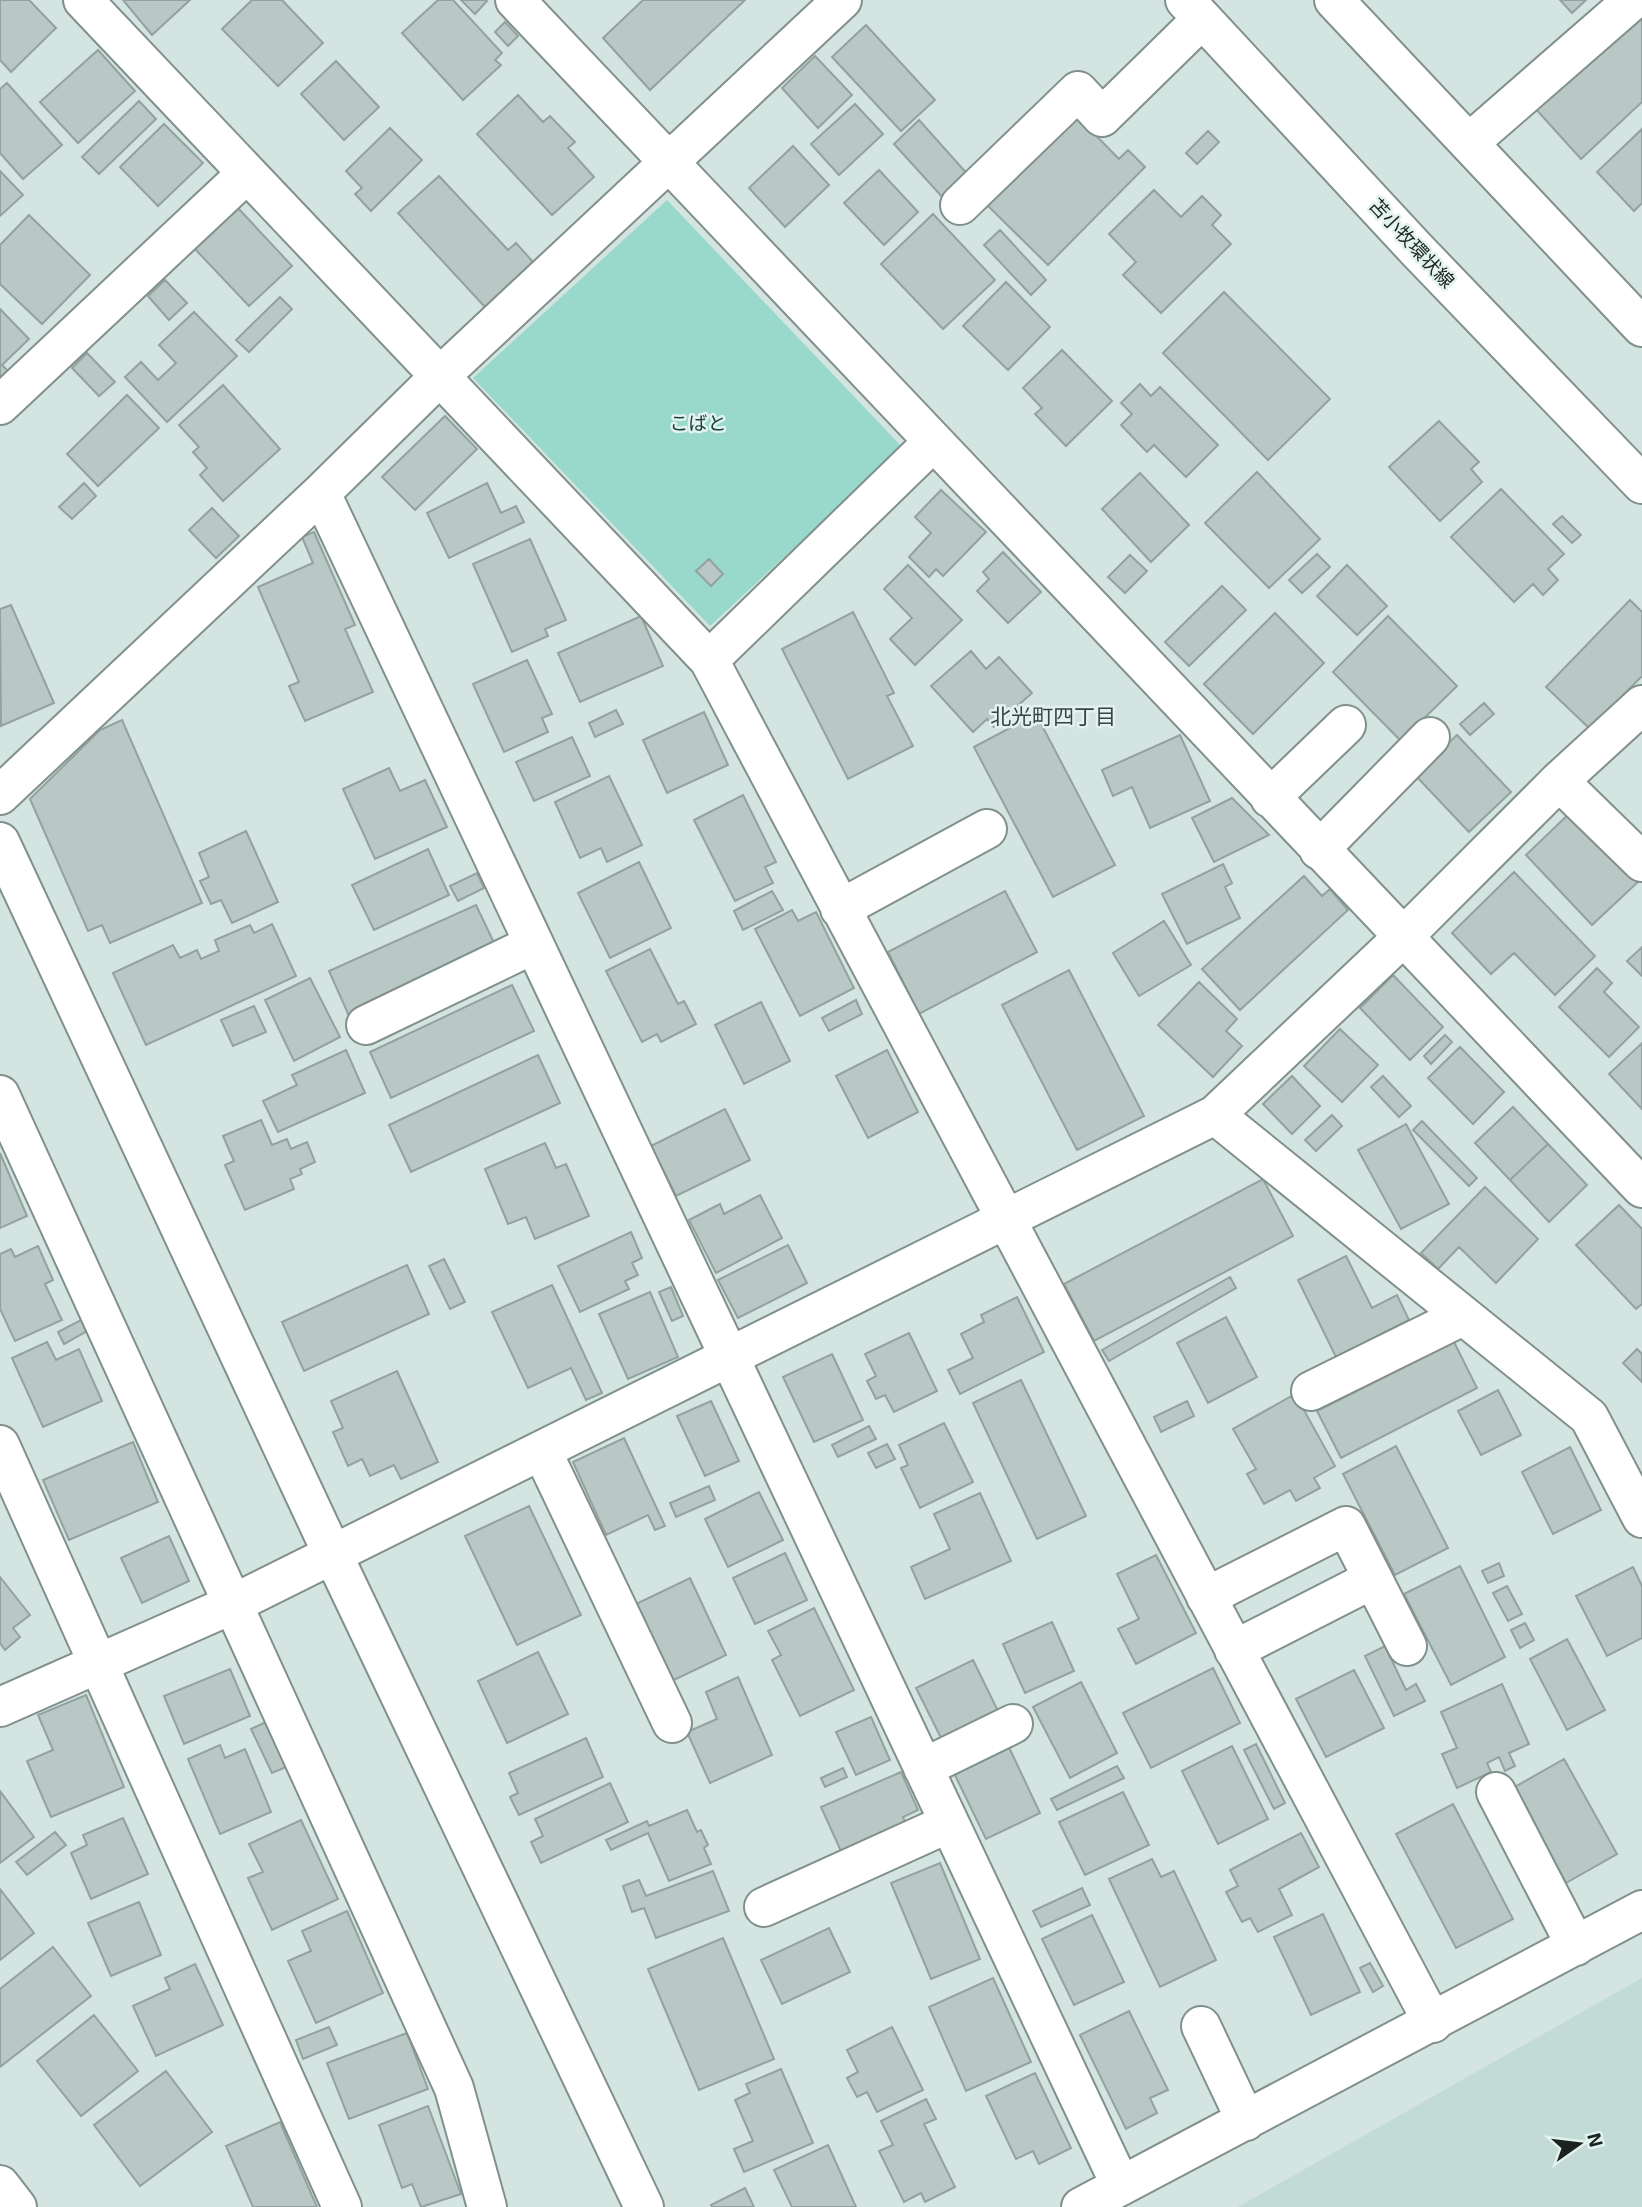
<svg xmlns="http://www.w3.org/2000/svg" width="1642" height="2207" viewBox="0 0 1642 2207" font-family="'Exo 2','Noto Sans JP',sans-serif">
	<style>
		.built { fill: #c2dbd5 }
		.green { fill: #98d9cc }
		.building { fill: #b9c8c5; stroke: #93a29f; stroke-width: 2 }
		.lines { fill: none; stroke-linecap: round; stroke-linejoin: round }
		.minor-casing { stroke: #81908c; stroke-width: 42 }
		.major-casing { stroke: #81908c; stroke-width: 42 }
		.minor { stroke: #fff; stroke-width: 38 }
		.major { stroke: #fff; stroke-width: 38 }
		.labels { text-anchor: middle; stroke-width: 5; stroke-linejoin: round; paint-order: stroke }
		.street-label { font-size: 19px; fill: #1c2220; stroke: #e2f2ee }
		.park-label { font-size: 19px; fill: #17413a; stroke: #e2f2ee }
		.neighbourhood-label { font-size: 21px; fill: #374442; stroke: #e2f2ee }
	</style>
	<rect width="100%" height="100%" fill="#d4e4e1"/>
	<!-- built -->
	<path class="built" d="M1642,1978V2207H1238Z"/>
	<!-- green -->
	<path class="green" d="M667,200L902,447L710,626L473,378Z"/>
	<!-- building -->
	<path class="building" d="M0,0H29L56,28L11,72L0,60Z
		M123,0H190L152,35Z
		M252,0H282L323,43L278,86L222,29Z
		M438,0H453L502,53L495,60L501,65L463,100L402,33Z
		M461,0H486L487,1L475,14Z
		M643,0H745L650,90L603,38Z
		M1560,0H1586L1572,13Z
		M1642,6V102L1581,159L1534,107Z
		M505,22L518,36L508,46L495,32Z
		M866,25L935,100L901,131L832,57Z
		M98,50L135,91L78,143L40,102Z
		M815,56L852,95L818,128L782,88Z
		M336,61L379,107L344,140L301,94Z
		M7,83L62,145L23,179L0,153V89Z
		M518,95L543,122L550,116L575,142L568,148L594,177L552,215L477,134Z
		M139,101L156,119L99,174L82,157Z
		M855,104L883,134L839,175L811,144Z
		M1074,113L1119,159L1128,150L1145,167L1048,265L985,203Z
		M919,120L970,177L945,200L894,144Z
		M164,124L203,163L158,206L120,167Z
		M390,128L422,160L371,211L355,194L362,188L346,171Z
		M1642,129V203L1634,211L1597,172Z
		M1208,131L1219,142L1197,164L1186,153Z
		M793,146L829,185L785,227L749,188Z
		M879,170L918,212L884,245L844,203Z
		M0,171L23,195L0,216Z
		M439,176L508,250L516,243L533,262L485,307L398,213Z
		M1154,190L1181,217L1202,196L1221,215L1212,225L1231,244L1161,313L1123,275L1136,262L1109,234Z
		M238,208L292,266L249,306L195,249Z
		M933,214L995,280L943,329L881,264Z
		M29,215L90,275L42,324L0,284V245Z
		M1000,230L1046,280L1031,295L984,245Z
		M165,280L187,303L169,320L148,296Z
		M1006,282L1050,327L1008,370L963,326Z
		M1224,292L1330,399L1268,460L1163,353Z
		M280,297L292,309L249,352L236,340Z
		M0,309L29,339L2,365L9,372L0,380Z
		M194,312L237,356L167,422L125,377L141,362L158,380L176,363L159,345Z
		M1062,350L1112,401L1066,446L1035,414L1042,408L1023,388Z
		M87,353L115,382L99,396L72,368Z
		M1140,384L1151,396L1160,387L1218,445L1186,477L1154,445L1147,452L1121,425L1132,414L1121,403Z
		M223,385L280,449L223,501L200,475L207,468L193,452L199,447L179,425Z
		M127,395L159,428L98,486L67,454Z
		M445,416L477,449L415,510L382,477Z
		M1439,421L1479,462L1471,469L1482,482L1440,521L1389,467Z
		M1257,472L1320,539L1269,588L1205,523Z
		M1140,473L1189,525L1151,562L1102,509Z
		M84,483L96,496L72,519L59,507Z
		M487,483L501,513L516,506L524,522L449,558L427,513Z
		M1501,489L1564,554L1548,569L1558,580L1543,595L1533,584L1514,602L1451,537Z
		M941,490L986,532L943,576L936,569L929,577L909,557L931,533L915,517Z
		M212,508L239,536L216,558L189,530Z
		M1562,516L1581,535L1572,543L1553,524Z
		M314,532L355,625L345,629L373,692L305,721L289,686L299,682L258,587L313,563L302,537Z
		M530,539L566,620L545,629L548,636L512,652L473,564Z
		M1003,552L1041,592L1008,623L977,591L989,579L983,572Z
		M1317,554L1330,567L1302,593L1289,580Z
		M1130,555L1147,571L1125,593L1108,577Z
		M709,559L723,574L711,586L696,571Z
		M908,565L962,620L915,665L890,639L912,618L884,589Z
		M1347,565L1387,606L1357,635L1317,596Z
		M1222,586L1246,610L1189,666L1165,642Z
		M1630,600L1642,612V676L1590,729L1546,687Z
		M11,605L54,703L1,726L0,609Z
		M853,612L894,693L887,696L913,746L848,779L782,649Z
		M1275,613L1324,663L1253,734L1204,684Z
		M641,616L663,666L580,702L558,653Z
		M1388,616L1457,686L1401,741L1333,672Z
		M971,651L986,669L999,657L1032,693L994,727L987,719L973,732L931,686Z
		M527,660L552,714L542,718L548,732L504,752L473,684Z
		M1484,703L1494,714L1470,735L1460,724Z
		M616,710L623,724L595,737L589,723Z
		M704,712L728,765L667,793L643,740Z
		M1036,714L1115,865L1053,897L974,747Z
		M122,720L202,903L110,943L102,925L88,931L30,799L100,730Z
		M1180,735L1210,801L1150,828L1132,787L1113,796L1102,770Z
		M1457,735L1511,792L1469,832L1415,775Z
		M572,737L590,776L534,801L516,762Z
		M389,768L400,791L425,780L447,827L375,859L343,789Z
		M609,776L642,845L607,862L601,848L580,858L555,802Z
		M743,795L776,862L765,867L773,883L735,901L694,820Z
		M1232,798L1269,835L1214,862L1192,818Z
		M1573,810L1639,881L1592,925L1526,855Z
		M246,831L278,902L232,923L221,900L211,904L200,881L209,877L199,853Z
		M428,849L449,895L374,930L352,885Z
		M639,862L671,928L610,958L578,893Z
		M1223,864L1232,883L1225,887L1240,918L1187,944L1162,894Z
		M1514,872L1595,956L1555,995L1514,953L1491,974L1452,933Z
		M477,873L484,888L458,901L450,886Z
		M1304,876L1322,896L1330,889L1348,910L1240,1010L1202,969Z
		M772,891L783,910L743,930L734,911Z
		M1005,891L1037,952L919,1014L888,952Z
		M476,905L497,949L349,1016L329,971Z
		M792,910L798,921L816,912L854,988L800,1016L755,929Z
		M1164,921L1191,965L1139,996L1113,953Z
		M272,924L296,976L146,1045L113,973L173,945L180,958L197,950L201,959L219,951L215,940L250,925L254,933Z
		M1642,947V976L1627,961Z
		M650,949L678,1004L684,1001L696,1024L661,1042L657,1034L642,1042L606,971Z
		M1597,968L1612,983L1604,992L1639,1027L1609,1057L1559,1007Z
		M1069,970L1144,1116L1077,1150L1002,1005Z
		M1393,975L1443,1027L1410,1060L1360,1008Z
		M310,978L340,1037L294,1061L265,1000Z
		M1199,982L1237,1019L1226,1031L1242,1046L1213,1077L1158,1025Z
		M512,985L534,1031L391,1098L370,1052Z
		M856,1000L862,1014L829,1031L822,1018Z
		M761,1002L790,1061L744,1084L715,1025Z
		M254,1006L266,1032L233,1046L221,1020Z
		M1340,1029L1378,1065L1342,1102L1304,1066Z
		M1445,1035L1452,1042L1431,1064L1424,1056Z
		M1642,1043V1109L1609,1074Z
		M1460,1047L1504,1092L1473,1124L1428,1078Z
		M346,1050L365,1093L278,1132L263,1101L297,1085L292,1075Z
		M887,1050L918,1112L868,1138L836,1076Z
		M538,1055L560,1103L411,1172L389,1125Z
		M1292,1076L1320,1106L1292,1134L1263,1104Z
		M1383,1076L1411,1106L1399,1117L1371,1087Z
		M1513,1107L1548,1144L1510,1180L1475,1143Z
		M725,1109L750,1160L676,1196L651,1146Z
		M1332,1115L1342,1126L1316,1151L1305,1140Z
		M261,1120L272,1145L287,1139L291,1149L307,1142L315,1162L300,1169L302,1174L290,1179L294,1189L245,1210L225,1165L234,1161L223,1136Z
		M1422,1121L1477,1178L1469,1186L1413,1130Z
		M1406,1124L1449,1204L1401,1229L1358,1150Z
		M545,1143L556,1168L566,1164L589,1216L535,1239L526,1217L508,1224L485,1169Z
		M1548,1144L1587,1185L1549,1222L1510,1180Z
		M0,1153L27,1216L0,1228Z
		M1263,1179L1293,1236L1094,1341L1064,1284Z
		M1485,1187L1538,1239L1496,1283L1459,1247L1438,1269L1421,1253Z
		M760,1195L782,1238L716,1273L689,1220L720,1204L724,1214Z
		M1619,1205L1642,1229V1304L1636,1309L1576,1245Z
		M631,1232L642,1258L632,1263L638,1275L625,1281L629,1289L580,1312L558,1266Z
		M788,1245L807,1283L738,1318L718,1280Z
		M38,1246L53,1280L45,1284L62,1320L15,1341L0,1309V1254L11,1249L15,1257Z
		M1346,1256L1372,1308L1397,1295L1409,1320L1336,1357L1298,1280Z
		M444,1259L465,1302L450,1309L429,1266Z
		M407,1265L429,1314L304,1371L282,1322Z
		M1230,1277L1236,1288L1109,1361L1102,1350Z
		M552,1285L602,1393L586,1400L571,1368L528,1388L492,1312Z
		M671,1287L683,1316L672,1321L659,1292Z
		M650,1292L678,1357L628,1379L599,1314Z
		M1017,1297L1044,1352L960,1394L948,1370L973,1358L961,1334L984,1322L981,1315Z
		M1226,1317L1257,1377L1208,1403L1177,1343Z
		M81,1320L87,1331L64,1344L58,1332Z
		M909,1333L937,1391L894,1412L885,1395L876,1399L867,1381L876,1376L865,1354Z
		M47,1342L56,1360L79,1349L102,1401L43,1427L12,1358Z
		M1454,1342L1477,1388L1341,1458L1317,1411Z
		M1637,1349L1642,1354V1382L1623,1363Z
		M832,1354L863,1420L814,1442L783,1377Z
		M397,1371L438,1462L401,1479L394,1465L370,1476L362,1459L348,1466L333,1432L343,1428L331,1401Z
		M1021,1380L1086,1516L1037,1539L973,1403Z
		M1498,1390L1521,1435L1481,1455L1458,1411Z
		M1295,1394L1335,1466L1314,1478L1320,1488L1296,1501L1290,1490L1264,1504L1247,1474L1256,1469L1233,1429Z
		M711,1401L739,1461L705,1476L677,1416Z
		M1187,1401L1194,1416L1161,1432L1154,1417Z
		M944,1423L973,1482L920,1508L901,1468L908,1465L899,1445Z
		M869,1426L876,1439L838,1457L832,1445Z
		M624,1438L665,1526L655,1530L648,1515L606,1535L573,1462Z
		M133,1442L158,1502L69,1540L43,1480Z
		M887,1444L895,1459L876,1468L868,1453Z
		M1396,1446L1448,1548L1395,1575L1343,1474Z
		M1570,1447L1601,1510L1553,1534L1522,1472Z
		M709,1486L715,1500L676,1517L670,1503Z
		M759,1492L783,1540L728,1567L705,1519Z
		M980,1493L1011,1561L925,1599L911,1567L950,1549L934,1514Z
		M529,1506L581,1615L517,1645L465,1536Z
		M169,1536L189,1581L142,1603L121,1558Z
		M785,1553L807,1600L755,1624L733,1578Z
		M1156,1555L1196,1633L1136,1664L1118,1629L1139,1619L1117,1574Z
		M1499,1563L1504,1576L1488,1583L1482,1571Z
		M1460,1566L1505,1657L1451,1685L1404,1594Z
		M1633,1567L1642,1586V1638L1607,1656L1576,1596Z
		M0,1577L30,1615L13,1628L20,1637L5,1650L0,1643Z
		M690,1578L726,1655L670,1682L634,1605Z
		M1507,1586L1522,1614L1508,1621L1493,1593Z
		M814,1608L854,1690L800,1716L772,1660L781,1655L768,1631Z
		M1052,1622L1074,1671L1025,1693L1003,1644Z
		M1525,1623L1534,1640L1520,1648L1511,1630Z
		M1567,1639L1605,1710L1567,1730L1530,1659Z
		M1385,1646L1406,1690L1416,1684L1425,1701L1394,1716L1365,1656Z
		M538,1652L568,1714L507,1743L478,1681Z
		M973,1660L999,1713L942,1740L916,1688Z
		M1213,1668L1240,1723L1151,1768L1123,1713Z
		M230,1669L250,1716L184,1744L164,1696Z
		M1354,1670L1384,1728L1326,1757L1296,1699Z
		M738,1677L772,1755L710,1783L687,1732L717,1719L706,1692Z
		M1081,1682L1117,1753L1070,1778L1033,1707Z
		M1502,1684L1529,1744L1509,1753L1515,1766L1505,1771L1499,1757L1487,1763L1491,1772L1457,1788L1442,1754L1457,1748L1441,1712Z
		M86,1695L124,1787L51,1817L27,1761L53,1750L38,1715Z
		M871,1717L890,1760L856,1775L836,1732Z
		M266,1722L286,1767L272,1773L251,1729Z
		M586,1738L603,1777L519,1815L510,1797L518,1793L509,1773Z
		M1006,1741L1040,1813L986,1839L951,1767Z
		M1256,1744L1285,1803L1274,1809L1244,1750Z
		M220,1745L225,1758L245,1749L271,1812L220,1834L188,1759Z
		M1232,1746L1268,1819L1218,1844L1182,1771Z
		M1564,1759L1617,1854L1566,1883L1513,1788Z
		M1117,1766L1124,1778L1057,1810L1051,1799Z
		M843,1768L847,1777L825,1787L821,1778Z
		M901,1772L918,1810L903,1817L908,1829L844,1858L821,1807Z
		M610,1783L628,1822L541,1863L531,1842L543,1836L535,1819Z
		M0,1791L34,1837L0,1863Z
		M1123,1792L1149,1845L1085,1875L1059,1822Z
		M1453,1804L1513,1919L1456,1948L1396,1834Z
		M687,1810L697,1832L701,1830L708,1845L704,1848L711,1864L669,1881L648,1833L611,1850L606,1840L647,1821L649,1826Z
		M123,1818L148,1874L91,1899L71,1853L87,1845L83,1835Z
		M301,1820L338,1899L272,1930L248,1878L263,1872L249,1844Z
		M55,1832L66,1845L27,1875L16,1862Z
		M1301,1833L1319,1867L1279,1889L1292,1915L1258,1932L1250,1918L1242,1922L1226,1892L1238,1886L1230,1870Z
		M1152,1859L1161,1877L1174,1871L1216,1960L1160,1987L1109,1879Z
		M940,1863L980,1959L931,1979L891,1883Z
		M713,1871L729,1911L656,1938L644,1908L632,1912L623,1886L639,1880L646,1896Z
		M1082,1888L1090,1905L1041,1927L1033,1911Z
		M0,1889L34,1933L0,1960Z
		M139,1902L161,1955L111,1976L88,1923Z
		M347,1911L383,1993L316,2023L288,1961L311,1951L302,1931Z
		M1323,1914L1360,1992L1311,2015L1274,1937Z
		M1092,1915L1124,1982L1074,2005L1042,1939Z
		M829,1928L850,1972L782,2004L761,1960Z
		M723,1938L774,2059L699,2090L648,1969Z
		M53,1947L91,1996L0,2067V1989Z
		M1370,1963L1383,1986L1373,1992L1360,1968Z
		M195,1964L223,2025L156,2056L133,2006L170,1989L165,1978Z
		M993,1978L1031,2062L966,2091L929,2007Z
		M1129,2011L1168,2090L1150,2098L1157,2113L1126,2129L1080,2035Z
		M94,2015L138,2071L81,2116L37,2061Z
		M329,2027L337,2045L303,2059L296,2040Z
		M892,2027L923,2090L877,2112L867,2092L857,2097L847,2078L858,2072L847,2050Z
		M407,2033L428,2089L349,2119L327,2063Z
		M781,2069L813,2143L744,2172L734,2149L753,2141L735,2100L750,2093L746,2084Z
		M166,2071L212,2132L140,2186L94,2125Z
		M1035,2073L1071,2148L1039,2164L1033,2151L1016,2159L986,2096Z
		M926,2099L936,2119L924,2124L955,2187L925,2202L921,2193L904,2202L879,2151L893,2145L881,2121Z
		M428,2106L461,2194L421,2207L412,2184L402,2188L379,2125Z
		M280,2122L317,2207H253L226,2146Z
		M828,2145L856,2207H792L774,2170Z
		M745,2188L754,2207H712L711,2205Z"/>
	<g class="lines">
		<defs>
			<path id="minor" d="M83,0L709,660L1433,2023
				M515,0L1642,1188
				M1470,142L1633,0
				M960,205L1078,91L1102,117L1202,19
				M0,405L246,174
				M321,493L1121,2186
				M709,660L932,443
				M1559,781L1642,862
				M0,795L321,493L438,378L842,0
				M1270,798L1346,725
				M0,842L333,1555L644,2207
				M1319,850L1430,737
				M840,909L987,829
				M366,1025L534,944
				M0,1095L454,2088L487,2207
				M1215,1115L1589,1417L1642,1518
				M1311,1391L1463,1316
				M0,1445L342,2207
				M542,1451L672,1723
				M1206,1597L1346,1526L1407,1646
				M1234,1650L1373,1579
				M0,1707L233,1604L1215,1115L1402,938L1559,781L1642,705
				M923,1768L1013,1724
				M1496,1792L1576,1946
				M764,1907L949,1823
				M1201,2026L1246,2121
				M0,2185L17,2207
				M1081,2207L1642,1910"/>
			<path id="major" d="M1185,0L1416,249L1642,484
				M1334,0L1642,327"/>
		</defs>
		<!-- minor casing -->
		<use href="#minor" class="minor-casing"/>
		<!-- major casing -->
		<use href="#major" class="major-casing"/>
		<!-- minor -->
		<use href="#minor" class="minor"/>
		<!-- major -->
		<use href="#major" class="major"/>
	</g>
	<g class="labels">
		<!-- street labels -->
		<g class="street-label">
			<text transform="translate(1412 243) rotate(47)" y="7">苫小牧環状線</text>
		</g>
		<!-- park labels -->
		<g class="park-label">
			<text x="698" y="430">こばと</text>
		</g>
		<!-- neighbourhood labels -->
		<g class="neighbourhood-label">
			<text x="1053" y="724">北光町四丁目</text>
		</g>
	</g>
	<!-- north arrow -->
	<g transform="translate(1579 2144) rotate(76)" stroke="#e2f2ee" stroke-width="5" paint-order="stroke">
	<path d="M0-5L12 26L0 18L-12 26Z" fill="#1c2220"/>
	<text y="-10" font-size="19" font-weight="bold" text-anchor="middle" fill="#1c2220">N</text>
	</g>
</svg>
